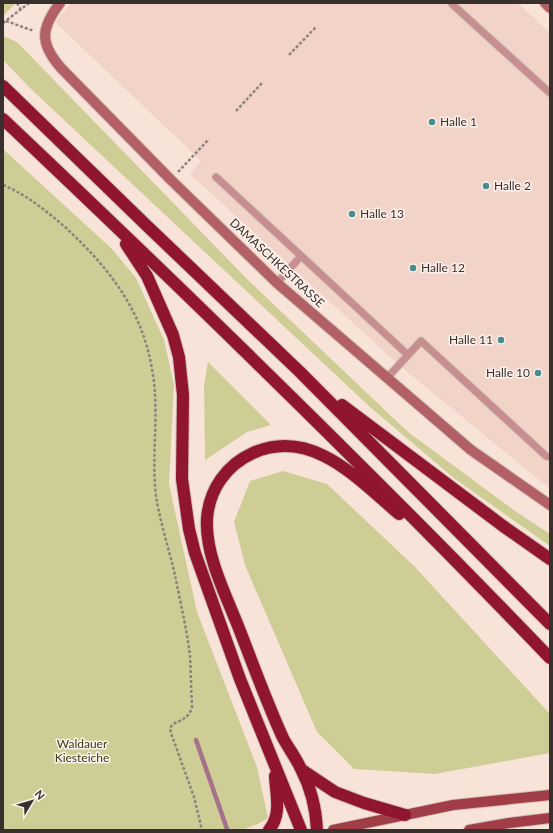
<svg xmlns="http://www.w3.org/2000/svg" width="553" height="833" viewBox="0 0 553 833" font-family="Lato,sans-serif">
	<style>
		.built { fill: #f1d4c7 }
		.green { fill: #cecd95 }
		.lines { fill: none; stroke-linecap: round; stroke-linejoin: round }
		.stream { stroke: #a4728a; stroke-width: 4.5 }
		.lane-casing { stroke: #d2bfb6; stroke-width: 9 }
		.secondary-casing { stroke: #d2bfb6; stroke-width: 12 }
		.primary-casing { stroke: #d2bfb6; stroke-width: 12 }
		.highway-casing { stroke: #d2bfb6; stroke-width: 14 }
		.path { stroke: #8f817b; stroke-width: 2.5; stroke-dasharray: 3 2; stroke-linecap: butt }
		.lane { stroke: #c78e8f; stroke-width: 7 }
		.secondary { stroke: #b26065; stroke-width: 10 }
		.primary { stroke: #a13d47; stroke-width: 10 }
		.highway { stroke: #90152e; stroke-width: 12 }
		.poi-dot { fill: #458d8f; stroke: #fff2ec; stroke-width: 1.5 }
		.labels { text-anchor: middle; stroke-width: 3; stroke-linejoin: round; paint-order: stroke }
		.poi-label { font-size: 12px; fill: #38302c; stroke: #fff2ec; text-anchor: start }
		.street-label { font-size: 12px; fill: #38302c; stroke: #fff2ec }
		.park-label { font-size: 12px; fill: #3a3918; stroke: #fff2ec }
	</style>
	<rect width="100%" height="100%" fill="#f8e3d9"/>
	<!-- built -->
	<path class="built" d="M71,3H518L550,33V489L399,365L190,174L201,161L55,22Z"/>
	<!-- green -->
	<path class="green" d="M3,3H16L3,16Z
		M3,36L17,42L247,279L408,432L515,511L550,534V546L455,479L370,407L31,89L3,60Z
		M3,149L112,249L136,278L164,340L174,385L169,484L197,612L257,767L268,818L258,824L242,830H3Z
		M208,362L271,425L247,432L205,460L204,385Z
		M283,471L327,484L415,567L550,714V753L435,774L354,769L317,732L245,565L234,522L250,481Z"/>
	<g class="lines">
		<!-- stream -->
		<path class="stream" d="M196,740L227,829"/>
		<defs>
			<path id="lane" d="M453,3L452,4L550,93
				M216,177L408,355L421,341L546,456L550,457
				M277,283L301,256
				M387,378L408,355"/>
			<path id="secondary" d="M60,3C41,28 39,43 61,68L171,180L277,283L471,450L550,505
				M545,3L550,8"/>
			<path id="primary" d="M333,830L453,805L550,795
				M469,830L509,823L550,818"/>
			<path id="highway" d="M3,86L144,223L300,372L550,624
				M3,119C189,295 373,474 550,658
				M126,244L147,276L173,335L179,357L183,395L182,479L189,529L195,553L240,679L301,830
				M342,405L503,526L550,559
				M302,770L335,792L364,803L405,815
				M269,830C282,814 276,796 275,776
				M317,830C316,809 311,788 301,769C296,758 289,749 283,738C267,703 254,667 240,631C227,597 205,556 207,519C209,490 226,465 253,453C312,427 358,479 399,514"/>
		</defs>
		<!-- lane casing -->
		<use href="#lane" class="lane-casing"/>
		<!-- secondary casing -->
		<use href="#secondary" class="secondary-casing"/>
		<!-- primary casing -->
		<use href="#primary" class="primary-casing"/>
		<!-- highway casing -->
		<use href="#highway" class="highway-casing"/>
		<!-- path -->
		<path class="path" d="M17,3L21,10
			M6,21L34,31
			M3,23L29,3
			M289,55L316,27
			M236,111L262,83
			M178,172L209,139
			M3,185C27,195 45,210 65,227C108,267 142,309 152,369C160,411 151,454 156,496C160,522 169,549 175,575C180,601 187,630 190,656C191,673 191,690 192,707C189,718 182,720 173,724L170,728L171,733L194,797L202,830"/>
		<!-- lane -->
		<use href="#lane" class="lane"/>
		<!-- secondary -->
		<use href="#secondary" class="secondary"/>
		<!-- primary -->
		<use href="#primary" class="primary"/>
		<!-- highway -->
		<use href="#highway" class="highway"/>
	</g>
	<!-- markers -->
	<g class="poi-dot">
		<circle cx="432" cy="122" r="4"/>
		<circle cx="486" cy="186" r="4"/>
		<circle cx="352" cy="214" r="4"/>
		<circle cx="413" cy="268" r="4"/>
		<circle cx="501" cy="340" r="4"/>
		<circle cx="538" cy="373" r="4"/>
	</g>
	<g class="labels">
		<!-- poi labels -->
		<g class="poi-label">
			<text x="440" y="126">Halle 1</text>
			<text x="494" y="190">Halle 2</text>
			<text x="360" y="218">Halle 13</text>
			<text x="421" y="272">Halle 12</text>
			<text x="493" y="344" text-anchor="end">Halle 11</text>
			<text x="530" y="377" text-anchor="end">Halle 10</text>
		</g>
		<!-- street labels -->
		<g class="street-label">
			<text transform="translate(277 263) rotate(43)" y="4">DAMASCHKESTRASSE</text>
		</g>
		<!-- park labels -->
		<g class="park-label">
			<text x="82" y="748">Waldauer<tspan x="82" dy="14">Kiesteiche</tspan></text>
		</g>
	</g>
	<!-- border -->
	<rect width="553" height="833" fill="none" stroke="#38302c" stroke-width="8"/>
	<!-- north arrow -->
	<g transform="translate(32 801) rotate(52)" stroke="#fff2ec" stroke-width="3" paint-order="stroke">
	<path d="M0-3L7 15L0 10L-7 15Z" fill="#38302c"/>
	<text y="-6" font-size="11" font-weight="bold" text-anchor="middle" fill="#38302c">N</text>
	</g>
</svg>
